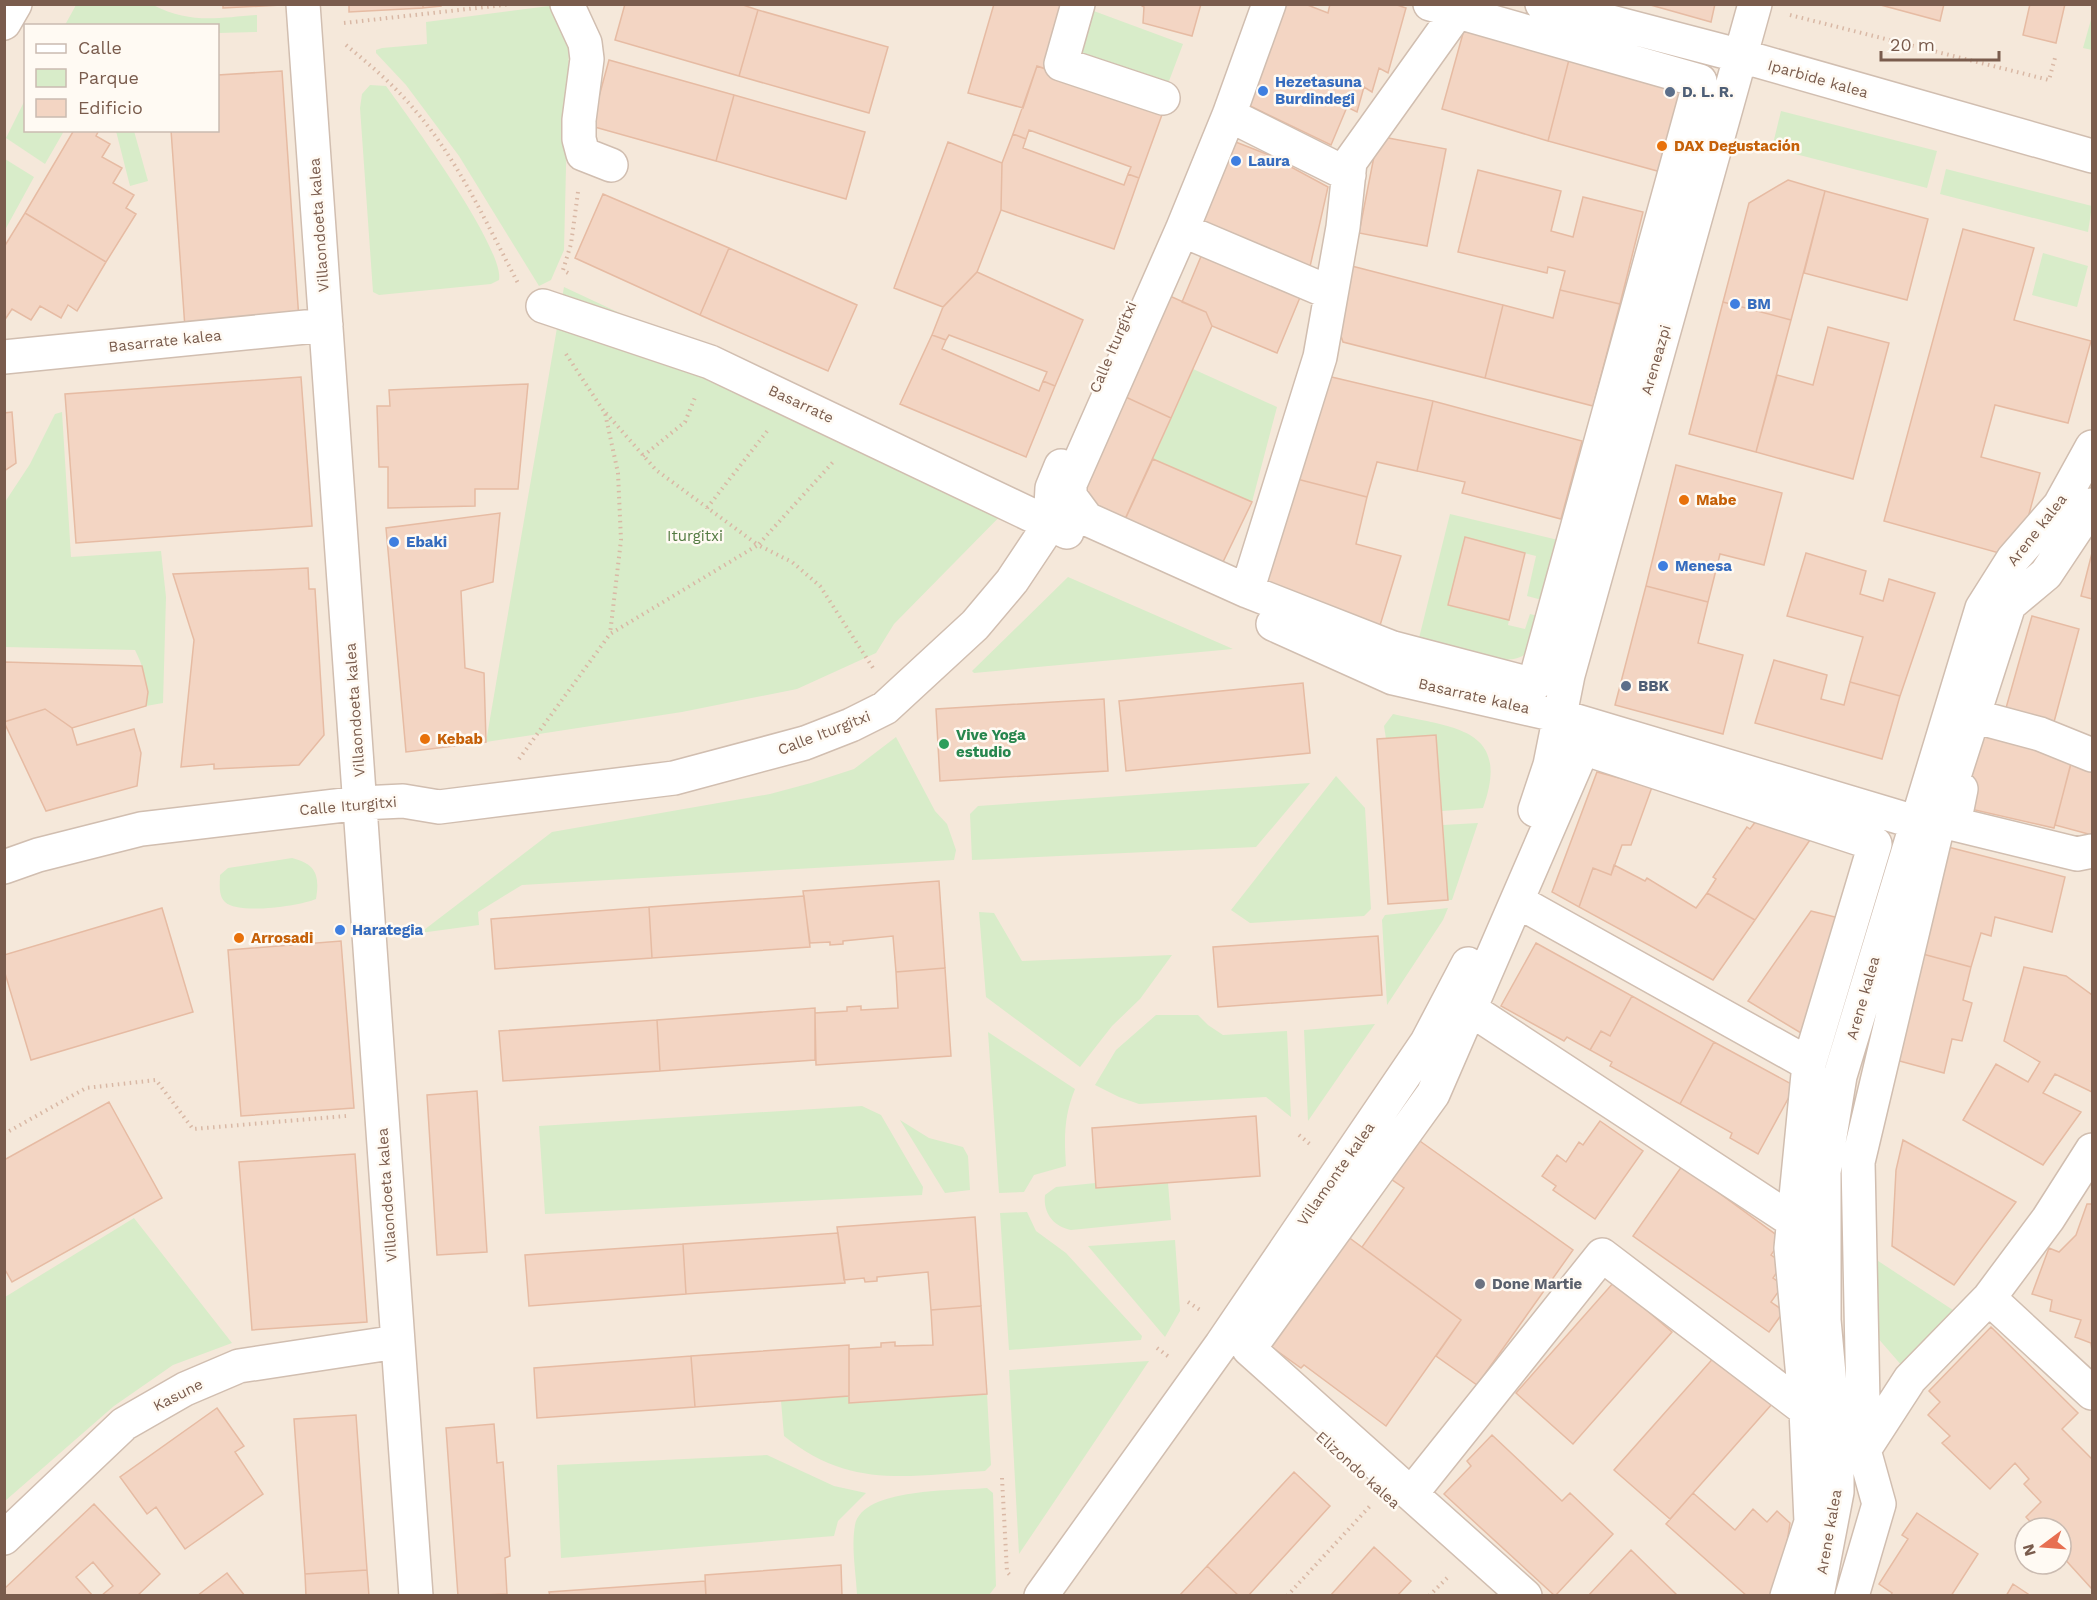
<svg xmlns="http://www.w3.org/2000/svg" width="2097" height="1600" viewBox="0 0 2097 1600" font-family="'Work Sans',sans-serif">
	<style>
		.residential { fill: #f5e8da; fill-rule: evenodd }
		.green { fill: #d8ecc9 }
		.building { fill: #f3d5c3; stroke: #e6bba3; stroke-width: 1.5 }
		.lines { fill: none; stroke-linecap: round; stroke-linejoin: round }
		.minor-casing { stroke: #d1beb0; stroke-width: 36 }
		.path { stroke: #d9b8a5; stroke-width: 4; stroke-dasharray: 1.5 4.5; stroke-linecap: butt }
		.minor { stroke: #fff; stroke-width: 33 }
		.shop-dot { fill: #3f7fe0; stroke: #fffaf3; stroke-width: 2 }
		.service-dot { fill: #5c6f8a; stroke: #fffaf3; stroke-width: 2 }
		.food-dot { fill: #e8710a; stroke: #fffaf3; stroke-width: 2 }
		.leisure-dot { fill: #2e9e5b; stroke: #fffaf3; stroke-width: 2 }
		.worship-dot { fill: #6b7280; stroke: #fffaf3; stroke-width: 2 }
		.labels { text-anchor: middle; stroke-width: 5; stroke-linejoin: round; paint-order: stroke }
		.street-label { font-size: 15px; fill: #7a5c4d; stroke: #fffaf3 }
		.shop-label { font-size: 15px; font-weight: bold; fill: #366cbe; stroke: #fffaf3; text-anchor: start }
		.service-label { font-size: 15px; font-weight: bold; fill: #4e5e75; stroke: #fffaf3; text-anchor: start }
		.food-label { font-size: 15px; font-weight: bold; fill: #c56008; stroke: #fffaf3; text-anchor: start }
		.park-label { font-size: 15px; fill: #537a41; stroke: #fffaf3 }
		.leisure-label { font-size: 15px; font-weight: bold; fill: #27864d; stroke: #fffaf3; text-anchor: start }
		.worship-label { font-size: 15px; font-weight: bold; fill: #5b616d; stroke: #fffaf3; text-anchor: start }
	</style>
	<rect width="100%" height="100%" fill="#fdf6ec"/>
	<!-- residential -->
	<path class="residential" d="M5,5H2092V1595H5ZM26,26H218V130H26ZM2025,1528H2061V1564H2025Z"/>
	<!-- green -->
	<path class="green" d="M153,5C190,24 217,18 257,15V32L218,33V26L65,25L76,5Z
		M557,5L569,45L564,250L551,280L539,286L459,156L406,85L376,53V50L382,48L427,44L426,22Z
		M1083,7L1183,44L1166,89L1070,54Z
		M2092,16V50L2083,48Z
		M370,85L386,86C408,116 505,249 499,280L491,284L379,295L373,292L360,108L362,94Z
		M25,100L26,130L64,131L45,164L6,138Z
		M1781,111L1937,151L1927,188L1772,148Z
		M116,131H134L148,181L130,186Z
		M5,159L34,177L5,230Z
		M1946,169L2092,206L2088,232L1940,194Z
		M2043,253L2088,266L2077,307L2032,295Z
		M564,287L1017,499L894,624L876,653L797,689L682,712L486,742Z
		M1193,369L1277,407L1252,502L1153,459Z
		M62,412L71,557L161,551L166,597L163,703L146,706C149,686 144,668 135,650L5,647V502L30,464L55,414Z
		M1450,514L1558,540L1542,600L1527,596L1536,556L1466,538L1509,620L1508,625L1525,629L1530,614L1538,616C1535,627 1533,643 1527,652C1512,672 1440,647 1418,642Z
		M1068,577L1233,649L974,673L972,671Z
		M1393,714C1453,728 1512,727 1483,808L1442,811L1436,736L1386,739L1384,726Z
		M896,737L935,811L947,824L956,850L954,860L522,885L478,912L479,925L420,933L552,832L770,794L811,783L854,769Z
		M1336,776L1365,808L1371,909L1364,916L1250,923L1231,910Z
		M1310,783L1256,847L972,860L970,814L978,806Z
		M1478,823L1452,900H1448L1443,825Z
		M292,858C316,864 320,875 316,899C300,906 238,915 225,902C218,895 220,883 220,875L228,868Z
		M1448,908L1443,920L1387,1005L1382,920L1385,915Z
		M979,912L994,913L1022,961L1172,955L1140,999L1112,1026L1080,1067L986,997Z
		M1156,1015H1198L1208,1025L1223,1035L1287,1031L1291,1117L1266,1097L1139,1104L1119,1097L1095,1085L1116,1050Z
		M1375,1024L1308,1121L1304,1030Z
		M988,1032L1075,1089C1064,1116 1064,1137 1066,1166L1034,1175L1024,1192L999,1193Z
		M862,1106L881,1115L923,1187L922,1195L545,1214L539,1126Z
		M900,1120L929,1138L963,1147L968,1156L970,1190L945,1193Z
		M1096,1183V1188L1168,1183L1171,1220L1071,1230C1053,1226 1043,1213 1045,1195L1056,1187Z
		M1027,1212L1036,1231L1066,1253L1142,1336L1141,1340L1009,1350L1000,1213Z
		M134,1218L232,1343L173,1365L114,1406L5,1501V1297Z
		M1175,1240L1180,1311L1165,1337L1088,1246Z
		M1869,1255L1956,1312L1903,1367L1876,1336Z
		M1149,1361L1019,1554L1009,1370Z
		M987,1394L991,1465L985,1471C906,1476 850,1489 784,1436L781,1401L849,1396L850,1403Z
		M767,1455L834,1486L866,1493L838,1521L834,1536L561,1558L557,1465Z
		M987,1488L993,1493L996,1586L989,1595H857C856,1573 851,1547 855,1525C863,1487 956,1491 987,1488Z"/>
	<!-- building -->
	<path class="building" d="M223,4H281V5L223,8Z
		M349,4H423V8L349,12Z
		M423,4H441V6L423,8Z
		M625,4H740L758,10L739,76L615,40Z
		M994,4H1067L1049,70L1037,66L1023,108L968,93Z
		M1139,4H1201L1192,36L1143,23L1144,7Z
		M1282,4H1305L1328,13L1330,4H1394L1406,8L1388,73L1379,68L1372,92L1364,87L1357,112L1347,107L1331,145L1240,101Z
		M1647,4H1715L1711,22Z
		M1877,4H1944L1940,21Z
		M2030,4H2065L2056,43L2023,35Z
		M758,10L888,47L869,113L739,76Z
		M1467,19L1572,48L1548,141L1442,109Z
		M1572,48L1685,84L1661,172L1548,141Z
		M609,60L734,95L716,161L591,126Z
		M1037,66L1163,112L1139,178L1128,174L1131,167L1029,130L1026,139L1013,134Z
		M282,71L299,320L185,328L171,130H218V75Z
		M734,95L865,132L846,199L716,161Z
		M74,130H99L96,136L110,144L102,157L122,168L113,183L134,195L126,208L136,214L106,262L25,213Z
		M1013,134L1026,139L1023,148L1124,185L1128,174L1139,178L1114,249L1001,210L1002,163Z
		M1378,136L1446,149L1427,246L1359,233Z
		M1228,139L1269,155L1328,187L1309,271L1195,224Z
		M948,142L1002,163L1001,210L977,272L943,307L894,288Z
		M1478,170L1561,191L1551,231L1573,237L1583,197L1643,212L1620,304L1560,290L1565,271L1548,267L1547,273L1458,252Z
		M1788,180L1825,191L1791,320L1723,302L1749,203Z
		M1825,191L1928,219L1907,300L1804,273Z
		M603,194L729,248L700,315L575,258Z
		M25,213L106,262L77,311L68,305L61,318L40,306L31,320L12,309L4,321V247Z
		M1963,229L2034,248L2014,320L2091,341L2068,423L1995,405L1981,457L2040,473L2025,529L1999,553L1884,521Z
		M729,248L857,305L828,371L700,315Z
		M1202,254L1301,295L1277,353L1212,326L1206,312L1182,302Z
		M1344,264L1503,305L1485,378L1343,342L1331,307Z
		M977,272L1083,320L1055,386L1043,381L1047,372L949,335L946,340L932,335L943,307Z
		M1560,290L1620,304L1593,406L1485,378L1503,305L1553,318Z
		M1163,293L1206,312L1212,326L1171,418L1117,393Z
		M1723,302L1791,320L1756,452L1689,434Z
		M1828,327L1889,343L1853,479L1756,452L1777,375L1813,385Z
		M932,335L946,340L942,349L1039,391L1043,381L1055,386L1026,457L900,404Z
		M1319,374L1433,401L1417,471L1377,462L1367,497L1293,478Z
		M301,377L312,526L76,543L65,394Z
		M528,384L518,489H475V506L388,508V467H379L377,406H390L389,390Z
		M1115,392L1171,418L1125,519L1074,495Z
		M1433,401L1582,441L1561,519L1462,493L1465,482L1417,471Z
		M12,412L16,463L4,471V413Z
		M1153,459L1252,502L1222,564L1123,524Z
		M1676,465L1782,493L1764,565L1720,554L1708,602L1646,586Z
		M1293,478L1367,497L1356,544L1401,556L1378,632L1266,585Z
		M500,513L493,582L461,591L465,668L484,673L486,742L406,752L386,528Z
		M1465,537L1525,553L1509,620L1448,605Z
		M1806,553L1866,571L1860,594L1883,601L1889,579L1935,593L1900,696L1850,682L1863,637L1787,616Z
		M2092,553V599L2081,596Z
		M308,568L309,589H315L324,735L299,765L214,769V764L181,767L194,640L173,574Z
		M1646,586L1708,602L1698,643L1743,655L1723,734L1615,705Z
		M2032,616L2079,629L2054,722L2006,708Z
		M1774,660L1827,675L1821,699L1844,705L1850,682L1900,696L1882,759L1755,723Z
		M4,662L142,666L148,692L146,706L72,728L45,709L4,722Z
		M1303,683L1310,753L1126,771L1119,701Z
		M1104,699L1108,771L940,781L936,709Z
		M45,709L72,728L77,745L134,729L141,753L137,786L46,811L4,722Z
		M1982,731L2072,760L2054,828L1962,807Z
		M1436,735L1448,900L1388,904L1377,739Z
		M2072,759L2092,764V835L2055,825Z
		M1597,772L1652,787L1631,845H1622L1611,875L1593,868L1579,907L1552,892Z
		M1759,817L1812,837L1755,920L1707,893L1716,879L1713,877L1747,827L1750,829Z
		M1948,847L2065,877L2052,932L1995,917L1991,936L1981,933L1971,967L1919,953Z
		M1614,865L1645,881L1647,878L1696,908L1707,893L1755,920L1713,980L1579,907L1593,868L1611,875Z
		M939,881L945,968L896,972L893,936L843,941V944L830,945V942L810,943L803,891Z
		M804,896L810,947L652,958L649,907Z
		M649,907L652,958L495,969L491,919Z
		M162,908L193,1012L31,1060L4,970V955Z
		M1811,911L1843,919L1811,1039L1748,1001Z
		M1378,936L1382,995L1218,1007L1213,947Z
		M341,941L354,1108L241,1116L228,950Z
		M1536,943L1632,996L1610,1036L1601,1031L1590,1050L1567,1037L1564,1041L1501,1006Z
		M1919,953L1971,967L1963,1000L1972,1003L1962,1041L1952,1039L1944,1073L1892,1059Z
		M2024,967L2066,976L2092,995V1092L2055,1074L2043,1093L2081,1112L2043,1165L1963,1120L1996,1064L2028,1082L2040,1062L2004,1041Z
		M945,968L951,1056L816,1065L815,1013L847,1011V1007L861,1006V1010L898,1008L896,972Z
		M1632,996L1714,1042L1680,1104L1610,1066L1612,1062L1590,1050L1601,1031L1610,1036Z
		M815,1008V1060L660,1071L657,1020Z
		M657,1020L660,1071L503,1081L499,1031Z
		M1714,1042L1795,1086L1758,1154L1730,1138L1732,1133L1680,1104Z
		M477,1091L487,1252L437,1255L427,1095Z
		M109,1102L162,1198L12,1282L4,1268V1160Z
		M1256,1116L1260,1176L1096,1188L1092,1128Z
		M1600,1121L1643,1151L1595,1219L1553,1190L1556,1186L1542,1176L1557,1155L1566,1162L1579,1142L1583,1145Z
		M1410,1134L1573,1250L1477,1385L1436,1356L1461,1320L1362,1247L1404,1188L1382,1173Z
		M1903,1140L2016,1202L1954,1285L1892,1246L1896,1170Z
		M355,1154L367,1322L252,1330L239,1162Z
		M1682,1166L1782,1239L1771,1255L1783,1263L1773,1278L1783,1285L1771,1302L1784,1311L1769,1332L1633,1236Z
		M2087,1204H2092V1351L2091,1343L2075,1337L2081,1320L2050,1311L2052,1300L2032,1294L2049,1248L2059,1252L2076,1235Z
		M975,1217L981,1306L931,1310L928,1272L877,1277V1281L865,1282L864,1278L844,1280L837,1227Z
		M1336,1228L1461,1320L1386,1426L1304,1365L1301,1368L1259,1338Z
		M838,1233L845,1283L686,1294L683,1244Z
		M683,1244L686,1294L529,1306L525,1255Z
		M1614,1282L1672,1332L1573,1444L1516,1393Z
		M981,1306L987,1394L849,1403V1349L881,1347V1343L895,1342V1346L933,1345L931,1310Z
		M1991,1327L2078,1413L2062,1429L2092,1459V1589L2061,1555V1528H2036L2026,1517L2041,1502L2024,1484L2029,1479L2015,1463L1990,1489L1942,1443L1950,1436L1928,1415L1940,1402L1929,1391Z
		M849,1345V1396L695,1407L691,1356Z
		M1717,1354L1772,1404L1670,1519L1614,1470Z
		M691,1356L695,1407L537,1418L534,1368Z
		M217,1408L244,1446L235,1452L263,1494L185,1549L156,1507L147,1514L120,1477Z
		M356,1415L367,1570L305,1574L294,1419Z
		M494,1424L497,1463L503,1462L510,1556L505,1558L507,1594L458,1596L446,1428Z
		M1492,1435L1562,1501L1570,1493L1613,1534L1555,1596L1444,1494L1471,1466L1467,1461Z
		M1294,1472L1330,1506L1248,1596H1239L1207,1566Z
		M1693,1493L1735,1530L1753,1509L1767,1522L1777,1511L1790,1523L1779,1596H1747L1666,1524Z
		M94,1504L160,1574L137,1596H101L113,1586L93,1562L76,1577L93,1596H4V1589Z
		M1917,1513L1978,1554L1951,1596H1890L1892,1593L1879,1584L1908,1539L1902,1535Z
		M1374,1547L1411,1581L1397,1596H1330Z
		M1631,1550L1678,1596H1588Z
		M841,1565L842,1596H706L705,1575Z
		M1207,1566L1239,1596H1179Z
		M367,1570L369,1596H306L305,1574Z
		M227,1573L245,1596H197Z
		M705,1581L706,1596H550L549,1592Z
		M2013,1584L2031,1596H2006Z"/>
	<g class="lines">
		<defs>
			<path id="minor" d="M303,4L416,1596
				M567,4L585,43L587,59L579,120V139L583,154L611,165
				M1078,4L1061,64L1163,98
				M1269,4L1229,115L1182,230L1070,484V496L1087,519L1247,591L1393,648L1534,685L1700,81L1430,4
				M1542,4L1741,56L2092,156
				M4,23L15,4
				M1229,115L1349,175
				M1182,230L1331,293
				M543,306L710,362L1067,532
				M4,357L326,325
				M1247,591L1320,357L1343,227L1350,162L1458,11
				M1273,624L1393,678L1560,716L1915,822
				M1973,716L2040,734L2092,755
				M1961,789L1954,824L2077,854L2092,851
				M1535,810L1550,765L1568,675L1755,4
				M4,867L38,855L141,829L361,803L403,801L439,807L674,778L805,743L851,725L885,708L975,625L1012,581L1050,524L1052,488L1061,466
				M1517,901L1809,1064
				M1470,1009L1793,1221
				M1989,1298L2092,1393
				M1862,1453L1910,1379L1989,1298L2048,1219L2092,1150
				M1411,1494L1602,1255L1806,1410
				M4,1538L124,1424L185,1389L239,1366L397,1342
				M1041,1596L1221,1345L1427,1042L1468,964
				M1525,1596L1249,1349L1433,1094L1583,748L1875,844L1809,1064L1791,1248L1806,1410L1811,1522L1787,1596
				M1817,1596L1837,1492V1460L1824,1320V1172L1840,1076L1982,608L2013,559L2060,505L2092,447
				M1852,1596L1879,1504L1864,1450L1858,1162L1937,829L2009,605L2046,574L2092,505"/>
		</defs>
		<!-- minor casing -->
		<use href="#minor" class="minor-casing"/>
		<!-- path -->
		<path class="path" d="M1790,15L2049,80L2055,58
			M344,23L512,4
			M346,45C370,65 393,84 413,108C458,159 486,223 518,283
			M568,273L563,270L571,244L578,192
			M566,354L605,413L618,473L621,540L610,634
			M606,413L656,470L758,545L834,461
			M643,456L685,422L696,395
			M707,508L768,430
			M519,759L610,634L758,545L792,562L820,586L873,668
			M4,1134L86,1088L156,1080L193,1129L346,1116
			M1299,1135L1311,1145
			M1188,1302L1200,1310
			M1157,1348L1169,1357
			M1002,1478L1007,1572L1010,1575
			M1287,1596L1370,1506
			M1429,1596L1448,1577"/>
		<!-- minor -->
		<use href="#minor" class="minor"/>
	</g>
	<!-- markers -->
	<g class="shop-dot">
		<circle cx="1263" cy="91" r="6"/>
		<circle cx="1236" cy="161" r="6"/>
		<circle cx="1735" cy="304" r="6"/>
		<circle cx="394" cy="542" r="6"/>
		<circle cx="1663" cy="566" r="6"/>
		<circle cx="340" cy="930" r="6"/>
	</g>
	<g class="service-dot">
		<circle cx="1670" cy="92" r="6"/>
		<circle cx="1626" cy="686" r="6"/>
	</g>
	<g class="food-dot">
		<circle cx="1662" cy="146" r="6"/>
		<circle cx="1684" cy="500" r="6"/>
		<circle cx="425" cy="739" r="6"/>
		<circle cx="239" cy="938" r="6"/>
	</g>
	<circle class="leisure-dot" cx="944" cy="744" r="6"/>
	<circle class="worship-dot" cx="1480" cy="1284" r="6"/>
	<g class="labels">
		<!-- street labels -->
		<g class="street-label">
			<text transform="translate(1818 79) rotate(16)" y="5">Iparbide kalea</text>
			<text transform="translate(319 225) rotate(-94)" y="5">Villaondoeta kalea</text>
			<text transform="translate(165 341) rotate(-6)" y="5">Basarrate kalea</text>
			<text transform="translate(1113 347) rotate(-67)" y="5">Calle Iturgitxi</text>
			<text transform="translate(1656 360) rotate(-74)" y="5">Areneazpi</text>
			<text transform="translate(801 404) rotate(25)" y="5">Basarrate</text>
			<text transform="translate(2037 530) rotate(-52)" y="5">Arene kalea</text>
			<text transform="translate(1474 696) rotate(13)" y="5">Basarrate kalea</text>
			<text transform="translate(355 710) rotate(-94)" y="5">Villaondoeta kalea</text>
			<text transform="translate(824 733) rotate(-21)" y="5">Calle Iturgitxi</text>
			<text transform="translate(348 806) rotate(-5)" y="5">Calle Iturgitxi</text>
			<text transform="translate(1863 998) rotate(-74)" y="5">Arene kalea</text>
			<text transform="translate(1336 1174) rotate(-55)" y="5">Villamonte kalea</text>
			<text transform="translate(387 1195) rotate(-94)" y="5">Villaondoeta kalea</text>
			<text transform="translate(178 1395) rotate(-27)" y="5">Kasune</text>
			<text transform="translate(1358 1470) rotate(42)" y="5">Elizondo kalea</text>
			<text transform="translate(1829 1532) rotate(-80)" y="5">Arene kalea</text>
		</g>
		<!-- shop labels -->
		<g class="shop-label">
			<text x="1275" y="87">Hezetasuna<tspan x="1275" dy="17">Burdindegi</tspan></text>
			<text x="1248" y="166">Laura</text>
			<text x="1747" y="309">BM</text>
			<text x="406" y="547">Ebaki</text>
			<text x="1675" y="571">Menesa</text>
			<text x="352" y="935">Harategia</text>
		</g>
		<!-- service labels -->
		<g class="service-label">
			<text x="1682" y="97">D. L. R.</text>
			<text x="1638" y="691">BBK</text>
		</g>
		<!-- food labels -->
		<g class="food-label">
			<text x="1674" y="151">DAX Degustación</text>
			<text x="1696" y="505">Mabe</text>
			<text x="437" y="744">Kebab</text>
			<text x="251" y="943">Arrosadi</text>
		</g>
		<!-- park labels -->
		<g class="park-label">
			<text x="695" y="541">Iturgitxi</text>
		</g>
		<!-- leisure labels -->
		<g class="leisure-label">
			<text x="956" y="740">Vive Yoga<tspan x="956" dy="17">estudio</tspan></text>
		</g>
		<!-- worship labels -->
		<g class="worship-label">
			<text x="1492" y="1289">Done Martie</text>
		</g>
	</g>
	<!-- border -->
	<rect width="2097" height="1600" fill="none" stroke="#7a5c4d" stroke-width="12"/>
	<!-- legend -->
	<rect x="24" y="24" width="195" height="108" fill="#fffaf3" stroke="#cabbb1" stroke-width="1.5"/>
	<rect x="36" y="44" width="30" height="9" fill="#ffffff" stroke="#cabbb1" stroke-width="1.5"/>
	<text x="78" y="54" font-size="18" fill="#7a5c4d">Calle</text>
	<rect x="36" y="69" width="30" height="18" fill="#d8ecc9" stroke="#cabbb1" stroke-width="1.5"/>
	<text x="78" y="84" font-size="18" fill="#7a5c4d">Parque</text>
	<rect x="36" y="99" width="30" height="18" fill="#f3d5c3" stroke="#cabbb1" stroke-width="1.5"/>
	<text x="78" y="114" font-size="18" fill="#7a5c4d">Edificio</text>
	<!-- north arrow -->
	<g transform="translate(2043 1546) rotate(254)"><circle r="28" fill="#fffaf3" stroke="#cabbb1" stroke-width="1.5"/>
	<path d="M0-4.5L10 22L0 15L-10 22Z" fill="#e76f51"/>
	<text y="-9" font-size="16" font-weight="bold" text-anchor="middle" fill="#7a5c4d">N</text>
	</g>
	<!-- scale -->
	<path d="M1881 51v9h118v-9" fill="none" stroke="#7a5c4d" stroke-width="3"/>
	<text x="1890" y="51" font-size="18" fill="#7a5c4d" stroke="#fffaf3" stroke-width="4.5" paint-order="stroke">20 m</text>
</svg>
